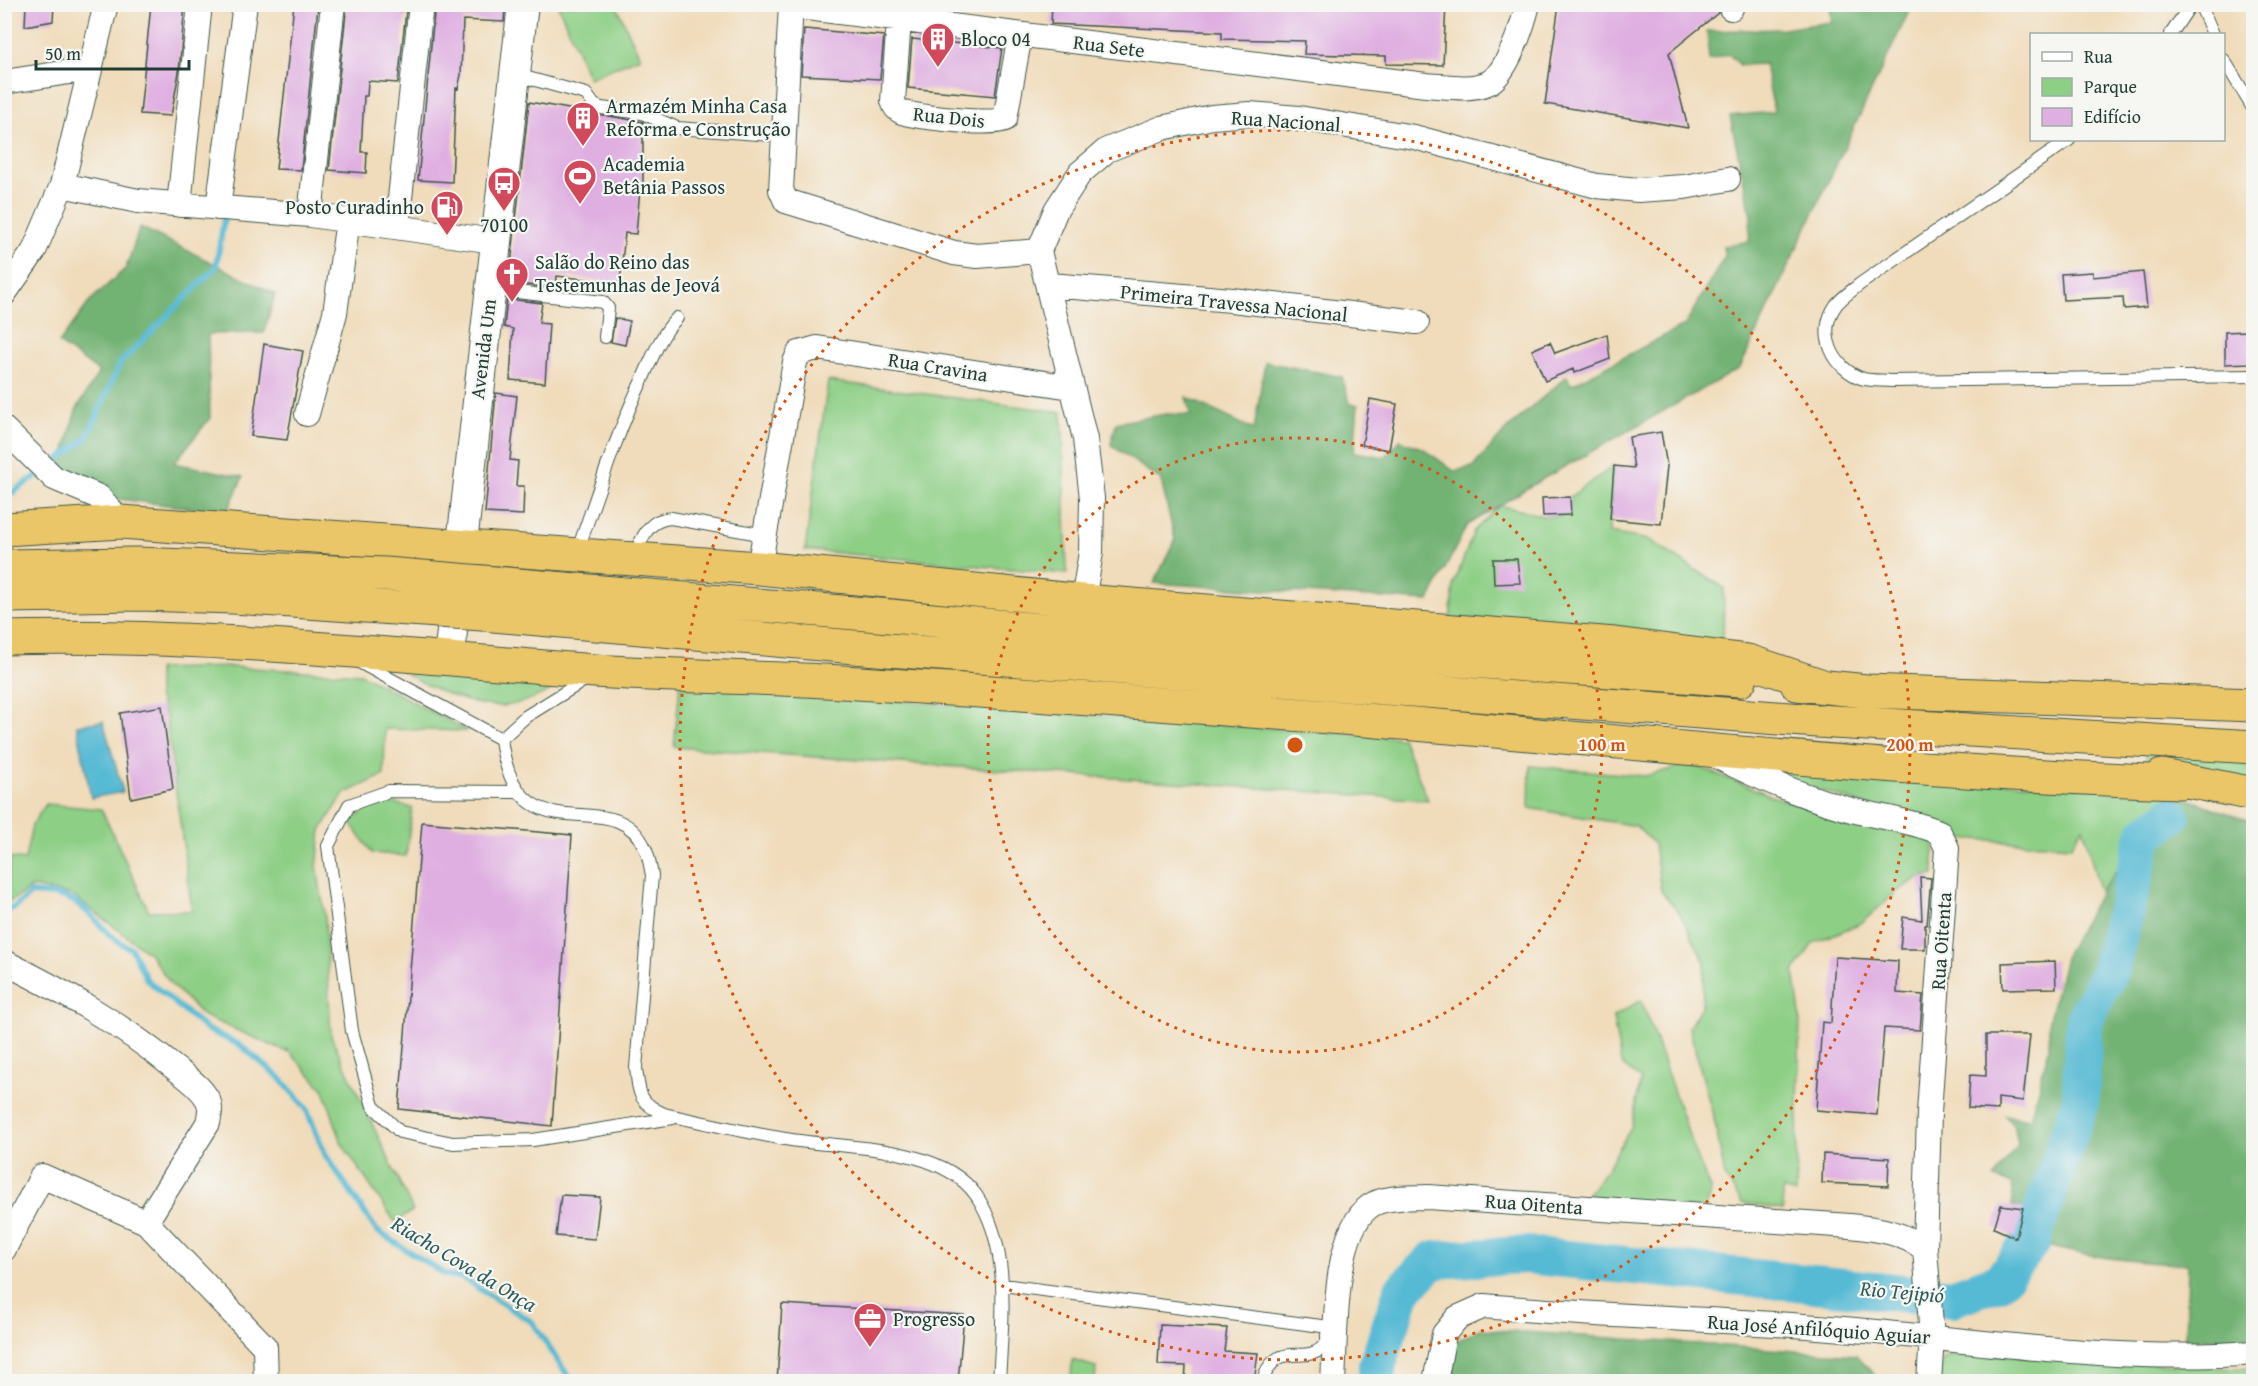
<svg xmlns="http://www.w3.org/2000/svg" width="2258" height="1386" viewBox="0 0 2258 1386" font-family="'Gentium Book Plus',serif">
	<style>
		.green { fill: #8ecf86; stroke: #56865d; stroke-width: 1.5 }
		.forest { fill: #72b273; stroke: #487854; stroke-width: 1.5 }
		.water { fill: #56bad4; stroke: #3a7c84; stroke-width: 1.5 }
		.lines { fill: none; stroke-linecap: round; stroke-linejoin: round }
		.stream { stroke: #56bad4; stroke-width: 6 }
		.river { stroke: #56bad4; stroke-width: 38 }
		.building { fill: #dfafe1 }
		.service-casing { stroke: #3e5548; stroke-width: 14 }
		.minor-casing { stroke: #3e5548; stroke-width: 26 }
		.tertiary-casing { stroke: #3e5548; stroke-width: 32 }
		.trunk-casing { stroke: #3e5548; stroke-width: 35 }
		.service { stroke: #fff; stroke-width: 12 }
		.minor { stroke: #fff; stroke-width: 24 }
		.tertiary { stroke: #fff; stroke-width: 30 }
		.trunk { stroke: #ebc669; stroke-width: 33 }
		.trunk-bridge-casing { stroke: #3e5548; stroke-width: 35; stroke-linecap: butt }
		.trunk-bridge { stroke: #ebc669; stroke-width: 33 }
		.ring { fill: none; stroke: #d45610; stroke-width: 3; stroke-dasharray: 3 6 }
		.labels { text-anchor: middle; stroke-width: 4.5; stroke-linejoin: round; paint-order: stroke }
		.poi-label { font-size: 20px; fill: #1f3d34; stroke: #f6f6f2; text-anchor: start }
		.street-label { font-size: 20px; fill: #1f3d34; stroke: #f6f6f2 }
		.water-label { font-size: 21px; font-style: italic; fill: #2d5c5c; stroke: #f6f6f2 }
		.centre { fill: #d45610; stroke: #f6f6f2; stroke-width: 3 }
		.ring-label { font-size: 18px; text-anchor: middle; font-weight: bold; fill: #d45610; stroke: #f6f6f2; stroke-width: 4.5; stroke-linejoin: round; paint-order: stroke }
	</style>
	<rect width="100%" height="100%" fill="#f6f6f2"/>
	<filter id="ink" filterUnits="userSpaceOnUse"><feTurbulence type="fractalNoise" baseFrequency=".0167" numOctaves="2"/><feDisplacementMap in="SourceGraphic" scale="12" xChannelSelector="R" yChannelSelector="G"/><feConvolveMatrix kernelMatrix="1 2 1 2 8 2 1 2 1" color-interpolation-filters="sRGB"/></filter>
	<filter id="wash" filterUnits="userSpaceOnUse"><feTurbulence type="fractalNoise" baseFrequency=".008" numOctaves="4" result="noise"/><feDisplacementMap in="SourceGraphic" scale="24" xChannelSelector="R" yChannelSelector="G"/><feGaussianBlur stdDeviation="1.35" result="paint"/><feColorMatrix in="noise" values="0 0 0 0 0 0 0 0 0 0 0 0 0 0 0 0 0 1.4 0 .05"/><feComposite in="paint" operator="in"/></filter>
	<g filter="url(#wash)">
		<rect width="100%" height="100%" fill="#f0dbba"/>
		<!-- green -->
		<path class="green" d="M558,5H616L640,57L589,78Z
			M828,381L1062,412L1067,574L805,550Z
			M1614,466L1609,533L1649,540L1724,588L1723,643H1695L1574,624L1450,619L1454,584L1474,531L1500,505L1543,516L1570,515V497Z
			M231,667L361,674L468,731L385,729L384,775L344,794L321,830L317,868L325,916L331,1036L413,1211L395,1222L342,1144L324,1090L287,1049V1052L204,1016L170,983L150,954L72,895L33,887L6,904L10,858L25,860L32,825L46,804L101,809L149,911H192L166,717L158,696V669Z
			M400,669L575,677C552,689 527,705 501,706C472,707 423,686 400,669Z
			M680,685L1402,738L1428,800L674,747Z
			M2147,750L2253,758V787L2146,761Z
			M1691,764L1780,799L1934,842V875L1920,877L1899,890L1861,923L1813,943L1794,972L1800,1014L1796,1194L1783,1189V1210L1742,1203L1725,1177L1715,1123L1689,1027L1702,1005L1705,962L1679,912L1661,891L1654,844L1636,826L1529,808L1530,766L1645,776Z
			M1740,764L2171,793L2136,830L2122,863L2100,893L2083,827L2071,846L1958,838L1947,839L1892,814Z
			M385,800L412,808L406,856L372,853L350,822L366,809Z
			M1641,1000C1666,1064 1684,1129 1711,1191L1705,1209L1583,1200L1607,1169L1631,1128L1641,1079L1621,1064L1613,1017Z
			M1958,1352L2254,1369L2253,1382H1941L1942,1360Z
			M1072,1360L1096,1367L1095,1381H1071Z"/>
		<!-- forest -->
		<path class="forest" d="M1851,4L1912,5L1740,368L1539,481L1467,525L1429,601L1154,583L1175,540L1161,480L1111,445L1116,423L1166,414L1191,415L1186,397L1254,430L1265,362L1342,377L1350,404L1358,405L1354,452L1385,457L1400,440L1424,449L1454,471L1473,467L1504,432L1567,376L1571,385L1685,325L1725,256L1723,247L1749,241L1751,216L1730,116L1774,112L1765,64L1739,65L1729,54L1709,60L1707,31L1783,29L1832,22L1830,9Z
			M140,227L275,294L264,333L208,334L210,418L174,463L243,477L227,512L117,499L57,479L76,410L99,372L59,343L91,300L126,268Z
			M2171,793L2253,822V1337L2186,1340L2188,1264C2127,1263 2074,1255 2016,1238L2023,1208L2012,1206V1184L1994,1178L2018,1144L2015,1128L2005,1115L2030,1119L2049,1048V1019L2066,954L2100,893L2122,863L2136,830Z
			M1480,1329L1856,1355L1876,1377V1382H1449L1453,1343Z"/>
		<!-- water -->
		<path class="water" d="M103,721L123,792L91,798L77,725Z"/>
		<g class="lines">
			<!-- stream -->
			<path class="stream" d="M49,467L87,438L120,363L216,267L225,213
				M4,498L41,473
				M4,910L14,908L31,893C41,894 54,894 64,897C92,906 104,939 131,948L147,980L206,1029L240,1045L280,1078L306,1108L326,1156L377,1231L446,1275L461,1277L532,1322L572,1382"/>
			<!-- river -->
			<path class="river" d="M1377,1382V1366L1402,1291L1433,1260L1526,1255L1952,1298L2000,1281L2031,1242L2080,1103L2084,1020L2110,970L2145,835L2171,816"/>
		</g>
		<g id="blocks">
			<!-- building -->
			<path class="building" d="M26,4H54L53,21L25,26Z
				M151,4H185L179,72L171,116L140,114Z
				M294,4L318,6L301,170L276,169Z
				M347,4H374V9L406,11L398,83L368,81L367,96H364L361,152H367L366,173L329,170Z
				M435,4L505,8L504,22L463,20L461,75L458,89L456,88L452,182L418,180Z
				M1052,4H1446L1443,65L1386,64V56L1304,54L1305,41L1222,39V32L1051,24Z
				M1559,4H1716L1718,13L1669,53L1688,128L1545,104Z
				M804,29L884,36L880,79L801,75Z
				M912,39L1002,48L995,96L908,88Z
				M529,102L643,122V190L640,189L636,234L625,233L620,283L557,276L556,288L509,283Z
				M2093,272V277L2143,272L2147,307L2124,309L2123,297L2063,300L2061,274Z
				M507,299L542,303L539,323L549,324L545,383L510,380L513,329L504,327Z
				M615,318L630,321L625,345L611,342Z
				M2249,331V363L2225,364V332Z
				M1607,334L1610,359L1574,373L1573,369L1545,381L1532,350L1550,342L1555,353Z
				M264,344L303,351L287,440L251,436Z
				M496,393L517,396L510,460L518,461L516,486H524L523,515L485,513Z
				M1370,399L1397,404L1389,450L1362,445Z
				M1661,432L1667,466L1661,524L1610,519L1614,466L1634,468L1629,437Z
				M1570,497L1571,515L1543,516L1542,498Z
				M1493,559H1517L1520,583L1494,584Z
				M162,706L173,789L131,798L120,713Z
				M422,822L572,835L552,1126L399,1109Z
				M1920,877L1931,878L1927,925H1925V949H1900L1903,917L1922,920Z
				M1835,957L1898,961L1897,993L1923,995L1920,1030L1884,1028L1877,1115L1816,1110L1822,1022L1831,1023Z
				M2055,961L2056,988L2003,989L2002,963Z
				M1986,1035H2030L2023,1101L1998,1098V1110L1968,1108L1970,1075L1986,1076Z
				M1823,1154L1889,1158L1888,1186L1822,1183Z
				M561,1195L600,1197L595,1239L556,1236Z
				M2001,1205L2023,1208L2016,1238L1994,1228Z
				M782,1304L964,1315L958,1382H777Z
				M1160,1325L1227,1328L1224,1351L1258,1353L1254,1382H1185L1186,1366L1158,1365Z"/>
		</g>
	</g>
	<g filter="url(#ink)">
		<use href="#blocks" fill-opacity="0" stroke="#3e5548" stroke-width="1.5"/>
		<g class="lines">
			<defs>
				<path id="service" d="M2200,4L2213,34
					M2171,34L2191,4
					M2224,60L2254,110
					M517,75L586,94L594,105L601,108L642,113L677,128L784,136
					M2069,140L1860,284C1853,290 1842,297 1836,305C1816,333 1833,370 1864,379C1873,381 1883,380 1892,381L2254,376
					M491,289L603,302L608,308L605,337
					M577,552C598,493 616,435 643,378C653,356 660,336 677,318
					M634,556C643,537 647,520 671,518L765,535
					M359,662L501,739L525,717L588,678
					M501,739C517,864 614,778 645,848C649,856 650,867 652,875L636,1068C639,1094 639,1103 664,1114C704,1123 744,1132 785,1139C842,1149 939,1143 976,1195C1012,1248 1002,1321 999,1382
					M519,792L389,791L349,805L328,846L352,1031L373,1106L400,1132L453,1143L533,1140L673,1118
					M1003,1285L1337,1328
					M1262,1382C1278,1334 1307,1371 1327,1342V1334"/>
				<path id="minor" d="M791,4L781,190L786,201L954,253L977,256L1039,251
					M1730,4L1731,8
					M791,6L1426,85C1445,86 1471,91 1488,83C1507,74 1523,25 1528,4
					M899,20L893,101C895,107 896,109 902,112C916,117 995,126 1005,119L1020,35
					M4,82L89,69
					M62,185L138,201L310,215L494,241
					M179,205L200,4
					M218,208L245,4
					M310,215L333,4
					M397,226L421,4
					M1050,285L1232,300L1417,322
					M4,294L34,251L62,185L106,4
					M307,414L335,313L348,220
					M4,429L54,478L99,497L121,522
					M759,568L795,362L799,353L817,348L1071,387
					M1083,601L1091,552L1092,498L1085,439L1039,251L1056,210L1080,173L1107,150L1162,128L1212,117L1249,114L1299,118L1414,137L1597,186L1638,190L1684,187L1728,179
					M1714,755C1755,776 1796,794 1841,807C1873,817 1908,819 1939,832L1947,848L1929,1113L1925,1249
					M4,962C64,992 120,1023 172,1066C183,1075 198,1084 206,1097C212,1105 210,1113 208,1123L146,1222
					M4,1249L42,1176L146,1222L265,1347L266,1382
					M1333,1382C1336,1337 1332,1233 1370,1206C1384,1196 1411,1198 1428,1197L1850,1226C1879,1229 1901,1232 1925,1249L1932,1337L1929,1382
					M1435,1382L1444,1334L1457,1318L1484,1306C1607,1317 1732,1319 1855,1330C1988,1342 2120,1363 2254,1353"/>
				<path id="tertiary" d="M449,658L523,4"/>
				<path id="trunk" d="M4,529L121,522L759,568L1083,601L1615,644L1748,661L1820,685
					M890,616L1094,635L1740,680
					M4,638C202,633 398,656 595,671C672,676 749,677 825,681C993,691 1161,704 1329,717C1613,739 1897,773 2181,782
					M888,650L1817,721L2254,747
					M1797,684L1867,691L2254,705
					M2162,776L2254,794"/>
			</defs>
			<!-- service casing -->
			<use href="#service" class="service-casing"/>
			<!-- minor casing -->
			<use href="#minor" class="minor-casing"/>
			<!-- tertiary casing -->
			<use href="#tertiary" class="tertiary-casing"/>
			<!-- trunk casing -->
			<use href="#trunk" class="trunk-casing"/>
			<!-- service -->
			<use href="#service" class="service"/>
			<!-- minor -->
			<use href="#minor" class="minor"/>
			<!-- tertiary -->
			<use href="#tertiary" class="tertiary"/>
			<!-- trunk -->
			<use href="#trunk" class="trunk"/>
			<defs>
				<path id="trunk-bridge" d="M4,566L137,564L386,574L890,616
					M4,596L141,594L233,597L482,614L888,650"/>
			</defs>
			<!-- trunk-bridge casing -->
			<use href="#trunk-bridge" class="trunk-bridge-casing"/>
			<!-- trunk-bridge -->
			<use href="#trunk-bridge" class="trunk-bridge"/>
		</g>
	</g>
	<!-- distance rings -->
	<g class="ring">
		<circle cx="1295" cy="745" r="307"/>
		<circle cx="1295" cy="745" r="615"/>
	</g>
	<!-- icons -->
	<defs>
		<symbol id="building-pin" viewBox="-11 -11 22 30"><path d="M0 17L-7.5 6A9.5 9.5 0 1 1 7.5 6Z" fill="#d1495b" stroke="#f6f6f2"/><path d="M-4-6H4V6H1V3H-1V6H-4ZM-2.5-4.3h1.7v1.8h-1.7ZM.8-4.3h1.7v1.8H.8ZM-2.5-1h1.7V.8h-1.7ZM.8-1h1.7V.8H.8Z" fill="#fff"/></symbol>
		<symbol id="stadium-pin" viewBox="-11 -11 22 30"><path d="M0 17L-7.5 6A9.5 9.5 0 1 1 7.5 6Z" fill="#d1495b" stroke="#f6f6f2"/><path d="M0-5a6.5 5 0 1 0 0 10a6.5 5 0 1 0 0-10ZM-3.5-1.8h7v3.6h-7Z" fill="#fff"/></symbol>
		<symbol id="bus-pin" viewBox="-11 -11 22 30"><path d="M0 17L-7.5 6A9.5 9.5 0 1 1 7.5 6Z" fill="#d1495b" stroke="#f6f6f2"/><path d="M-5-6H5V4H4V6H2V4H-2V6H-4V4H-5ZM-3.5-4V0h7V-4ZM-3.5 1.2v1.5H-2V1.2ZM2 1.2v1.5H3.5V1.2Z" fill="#fff"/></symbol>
		<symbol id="fuel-pin" viewBox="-11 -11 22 30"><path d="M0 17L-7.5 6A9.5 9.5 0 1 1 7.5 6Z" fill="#d1495b" stroke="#f6f6f2"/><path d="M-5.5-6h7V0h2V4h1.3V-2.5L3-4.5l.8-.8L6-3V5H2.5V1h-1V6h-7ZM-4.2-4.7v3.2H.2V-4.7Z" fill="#fff"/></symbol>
		<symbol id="church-pin" viewBox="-11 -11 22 30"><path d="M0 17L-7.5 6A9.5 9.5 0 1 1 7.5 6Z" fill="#d1495b" stroke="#f6f6f2"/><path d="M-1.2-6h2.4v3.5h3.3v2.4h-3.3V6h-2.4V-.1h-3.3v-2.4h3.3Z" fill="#fff"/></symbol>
		<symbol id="office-pin" viewBox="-11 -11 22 30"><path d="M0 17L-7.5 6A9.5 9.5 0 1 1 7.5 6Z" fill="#d1495b" stroke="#f6f6f2"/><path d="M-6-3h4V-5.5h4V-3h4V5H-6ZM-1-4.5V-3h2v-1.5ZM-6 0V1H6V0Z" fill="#fff"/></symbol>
	</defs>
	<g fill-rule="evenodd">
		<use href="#building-pin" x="919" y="20" width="38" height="52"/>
		<use href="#building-pin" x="564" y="99" width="38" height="52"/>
		<use href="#stadium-pin" x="561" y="157" width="38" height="52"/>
		<use href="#bus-pin" x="485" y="164" width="38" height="52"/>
		<use href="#fuel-pin" x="428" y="188" width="38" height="52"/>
		<use href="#church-pin" x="493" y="255" width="38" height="52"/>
		<use href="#office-pin" x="851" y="1300" width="38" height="52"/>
	</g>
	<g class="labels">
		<!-- poi labels -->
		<g class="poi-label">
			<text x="961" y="46">Bloco 04</text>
			<text x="606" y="113">Armazém Minha Casa<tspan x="606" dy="23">Reforma e Construção</tspan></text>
			<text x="603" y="171">Academia<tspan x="603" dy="23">Betânia Passos</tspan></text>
			<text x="424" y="214" text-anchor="end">Posto Curadinho</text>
			<text x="504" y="232" text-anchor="middle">70100</text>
			<text x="535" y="269">Salão do Reino das<tspan x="535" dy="23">Testemunhas de Jeová</tspan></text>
			<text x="893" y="1326">Progresso</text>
		</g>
		<!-- street labels -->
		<g class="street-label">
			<text transform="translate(1109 46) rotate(7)" y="7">Rua Sete</text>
			<text transform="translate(949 117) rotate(6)" y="7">Rua Dois</text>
			<text transform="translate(1286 121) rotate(4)" y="7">Rua Nacional</text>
			<text transform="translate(1234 303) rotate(6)" y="7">Primeira Travessa Nacional</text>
			<text transform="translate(483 349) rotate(-83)" y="7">Avenida Um</text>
			<text transform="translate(938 367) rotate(9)" y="7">Rua Cravina</text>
			<text transform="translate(1941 941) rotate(-86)" y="7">Rua Oitenta</text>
			<text transform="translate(1534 1204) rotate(4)" y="7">Rua Oitenta</text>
			<text transform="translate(1819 1329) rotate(4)" y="7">Rua José Anfilóquio Aguiar</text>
		</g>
		<!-- water labels -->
		<g class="water-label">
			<text transform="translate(464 1264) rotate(31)" y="7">Riacho Cova da Onça</text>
			<text transform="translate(1902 1292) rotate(5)" y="7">Rio Tejipió</text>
		</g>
	</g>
	<circle cx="1295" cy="745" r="9" class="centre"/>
	<g class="ring-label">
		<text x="1602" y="751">100 m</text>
		<text x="1910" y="751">200 m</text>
	</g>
	<!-- margin -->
	<rect width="2258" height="1386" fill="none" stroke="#f6f6f2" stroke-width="24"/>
	<!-- legend -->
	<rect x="2030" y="33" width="195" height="108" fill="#f6f6f2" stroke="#a0aca6" stroke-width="1.5"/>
	<rect x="2042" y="52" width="30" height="9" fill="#ffffff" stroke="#a0aca6" stroke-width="1.5"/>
	<text x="2084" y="63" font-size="18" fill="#1f3d34">Rua</text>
	<rect x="2042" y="78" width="30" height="18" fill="#8ecf86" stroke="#a0aca6" stroke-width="1.5"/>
	<text x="2084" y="93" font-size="18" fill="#1f3d34">Parque</text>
	<rect x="2042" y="108" width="30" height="18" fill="#dfafe1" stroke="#a0aca6" stroke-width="1.5"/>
	<text x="2084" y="123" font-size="18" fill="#1f3d34">Edifício</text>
	<!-- scale -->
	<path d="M36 60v9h153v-9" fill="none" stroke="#1f3d34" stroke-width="3"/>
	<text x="45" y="60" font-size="18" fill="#1f3d34" stroke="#f6f6f2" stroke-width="4.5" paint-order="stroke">50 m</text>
</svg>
